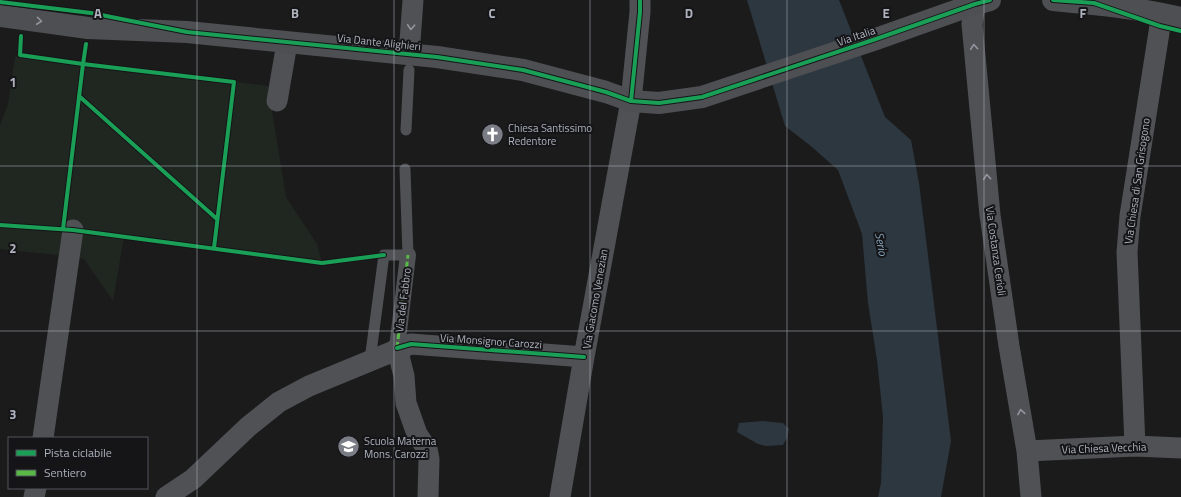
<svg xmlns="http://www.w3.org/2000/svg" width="1181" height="497" viewBox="0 0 1181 497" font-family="'Titillium Web',sans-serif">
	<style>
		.green { fill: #1f2720 }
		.water { fill: #2d373f }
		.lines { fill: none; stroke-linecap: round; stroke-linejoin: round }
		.service { stroke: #4f5155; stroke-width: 11 }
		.pedestrian { stroke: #4f5155; stroke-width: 16 }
		.minor { stroke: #4f5155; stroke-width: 21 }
		.secondary { stroke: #4e4f53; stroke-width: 22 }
		.quiet { stroke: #58b947; stroke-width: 3; stroke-dasharray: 6 3; stroke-linecap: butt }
		.cycleway-casing { stroke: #151518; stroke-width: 6 }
		.cycleway { stroke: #1a9f57; stroke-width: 4 }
		.oneway { stroke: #90949d }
		.oneway2 { stroke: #91959e }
		.grid { fill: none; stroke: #adb2bd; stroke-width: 1; stroke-opacity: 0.55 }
		.labels { text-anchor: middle; stroke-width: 4; stroke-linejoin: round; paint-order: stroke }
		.street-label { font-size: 11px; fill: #adb2bd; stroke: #151518 }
		.poi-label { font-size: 11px; fill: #adb2bd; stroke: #151518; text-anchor: start }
		.water-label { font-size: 12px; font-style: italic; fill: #83a1b8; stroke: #151518 }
		.grid-label { font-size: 13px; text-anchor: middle; font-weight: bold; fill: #adb2bd; stroke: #151518; stroke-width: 4; stroke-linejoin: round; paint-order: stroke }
	</style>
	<rect width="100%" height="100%" fill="#1b1b1c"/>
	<!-- green -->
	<path class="green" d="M20,55L268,86L286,197L317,244L322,263L124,237L113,301L84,259L58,255L0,249V125L8,104L12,77L15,57Z"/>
	<!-- water -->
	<path class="water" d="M747,0H839L885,117L911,140L919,183L951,441L941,497H878L881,483L883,417L877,360L868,303L862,234L838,170L812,147L785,126Z
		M763,421L783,423L789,429L787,438L783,445L766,446L758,444L737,432L739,423Z"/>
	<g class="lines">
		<!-- service -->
		<path class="service" d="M406,130L409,70
			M370,360L384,255H408L405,169"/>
		<!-- pedestrian -->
		<path class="pedestrian" d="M397,348L408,255"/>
		<!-- minor -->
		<path class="minor" d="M976,0L972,24L990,215L1009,346L1027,451L1031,497
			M409,55L413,0
			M277,101L287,43
			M397,348L404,376L406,403L417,434L427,449L429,459L428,497
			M43,438L73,230
			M1135,446L1127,252L1130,216L1160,26L1166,15
			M1027,451L1135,446L1181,448
			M34,497L36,488
			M166,497L193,479L249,426L279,402L309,386L411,344L584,357
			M560,497L584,357L631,101L640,12V0"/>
		<!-- secondary -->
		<path class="secondary" d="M1053,0C1096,4 1139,8 1181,18
			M0,16L88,28L187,32L437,57L523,70L606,92L631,101L659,103L702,97L876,39L975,4L990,0"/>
		<!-- quiet -->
		<path class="quiet" d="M397,348L408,255"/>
		<defs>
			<path id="cycleway" d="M1053,0L1094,3L1160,26L1181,31
				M0,2L91,13L187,32L437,57L523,70L606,92L631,101L659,103L702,97L876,39L975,4L990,0
				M21,36L20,55L83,64L86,44
				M79,96L217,219
				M631,101L640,12V0
				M0,225L73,230L322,263L384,255
				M63,229L83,64L234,82L214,248
				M397,348L411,344L584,357"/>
		</defs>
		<!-- cycleway casing -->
		<use href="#cycleway" class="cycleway-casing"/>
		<!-- cycleway -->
		<use href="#cycleway" class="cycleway"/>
	</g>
	<!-- one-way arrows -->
	<defs><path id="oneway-chevron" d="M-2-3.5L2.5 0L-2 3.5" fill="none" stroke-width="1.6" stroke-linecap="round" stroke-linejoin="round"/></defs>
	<use class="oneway" href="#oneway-chevron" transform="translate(39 21) rotate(7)"/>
	<g class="oneway2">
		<use href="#oneway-chevron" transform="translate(411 27) rotate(93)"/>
		<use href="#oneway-chevron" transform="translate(974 47) rotate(-95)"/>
		<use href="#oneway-chevron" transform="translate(987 177) rotate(-95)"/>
		<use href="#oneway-chevron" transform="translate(1021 412) rotate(-100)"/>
	</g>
	<!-- grid -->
	<path class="grid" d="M197,0V497M394,0V497M590,0V497M787,0V497M984,0V497M0,166H1181M0,331H1181"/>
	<!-- icons -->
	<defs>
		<symbol id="church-disc" viewBox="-11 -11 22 22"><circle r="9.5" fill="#7a7d85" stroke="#151518"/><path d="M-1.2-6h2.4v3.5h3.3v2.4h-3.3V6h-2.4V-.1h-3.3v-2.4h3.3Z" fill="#fff"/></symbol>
		<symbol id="school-disc" viewBox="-11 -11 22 22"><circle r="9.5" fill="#7a7d85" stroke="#151518"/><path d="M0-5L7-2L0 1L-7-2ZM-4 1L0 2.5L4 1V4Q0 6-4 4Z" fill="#fff"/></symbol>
	</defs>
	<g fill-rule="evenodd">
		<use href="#church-disc" x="480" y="122" width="25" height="25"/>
		<use href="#school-disc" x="336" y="434" width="25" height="25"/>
	</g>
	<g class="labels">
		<!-- street labels -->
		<g class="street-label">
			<text transform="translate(856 36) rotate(-19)" y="4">Via Italia</text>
			<text transform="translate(379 42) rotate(6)" y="4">Via Dante Alighieri</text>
			<text transform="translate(1137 181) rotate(-82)" y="4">Via Chiesa di San Grisogono</text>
			<text transform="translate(996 251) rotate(82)" y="4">Via Costanza Cerioli</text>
			<text transform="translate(595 299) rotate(-80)" y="4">Via Giacomo Venezian</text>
			<text transform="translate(403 300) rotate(-83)" y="4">Via del Fabbro</text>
			<text transform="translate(491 341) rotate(4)" y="4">Via Monsignor Carozzi</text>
			<text transform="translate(1104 448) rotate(-2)" y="4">Via Chiesa Vecchia</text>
		</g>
		<!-- poi labels -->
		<g class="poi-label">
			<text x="508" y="132">Chiesa Santissimo<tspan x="508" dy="13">Redentore</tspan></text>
			<text x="364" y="445">Scuola Materna<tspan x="364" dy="13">Mons. Carozzi</tspan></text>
		</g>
		<!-- water labels -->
		<g class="water-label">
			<text transform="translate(881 244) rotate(80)" y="4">Serio</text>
		</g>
	</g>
	<g class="grid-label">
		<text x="98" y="18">A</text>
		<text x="295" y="18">B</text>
		<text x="492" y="18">C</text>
		<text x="689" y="18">D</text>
		<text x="886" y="18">E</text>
		<text x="1083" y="18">F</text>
		<text x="13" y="87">1</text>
		<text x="13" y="253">2</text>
		<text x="13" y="419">3</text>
	</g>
	<!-- legend -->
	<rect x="8" y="437" width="140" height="52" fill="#151518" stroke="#52545a"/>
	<rect x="16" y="450" width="20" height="6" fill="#1a9f57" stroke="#52545a"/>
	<text x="44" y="457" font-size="12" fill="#adb2bd">Pista ciclabile</text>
	<rect x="16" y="470" width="20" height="6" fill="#58b947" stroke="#52545a"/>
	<text x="44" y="477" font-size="12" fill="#adb2bd">Sentiero</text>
</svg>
